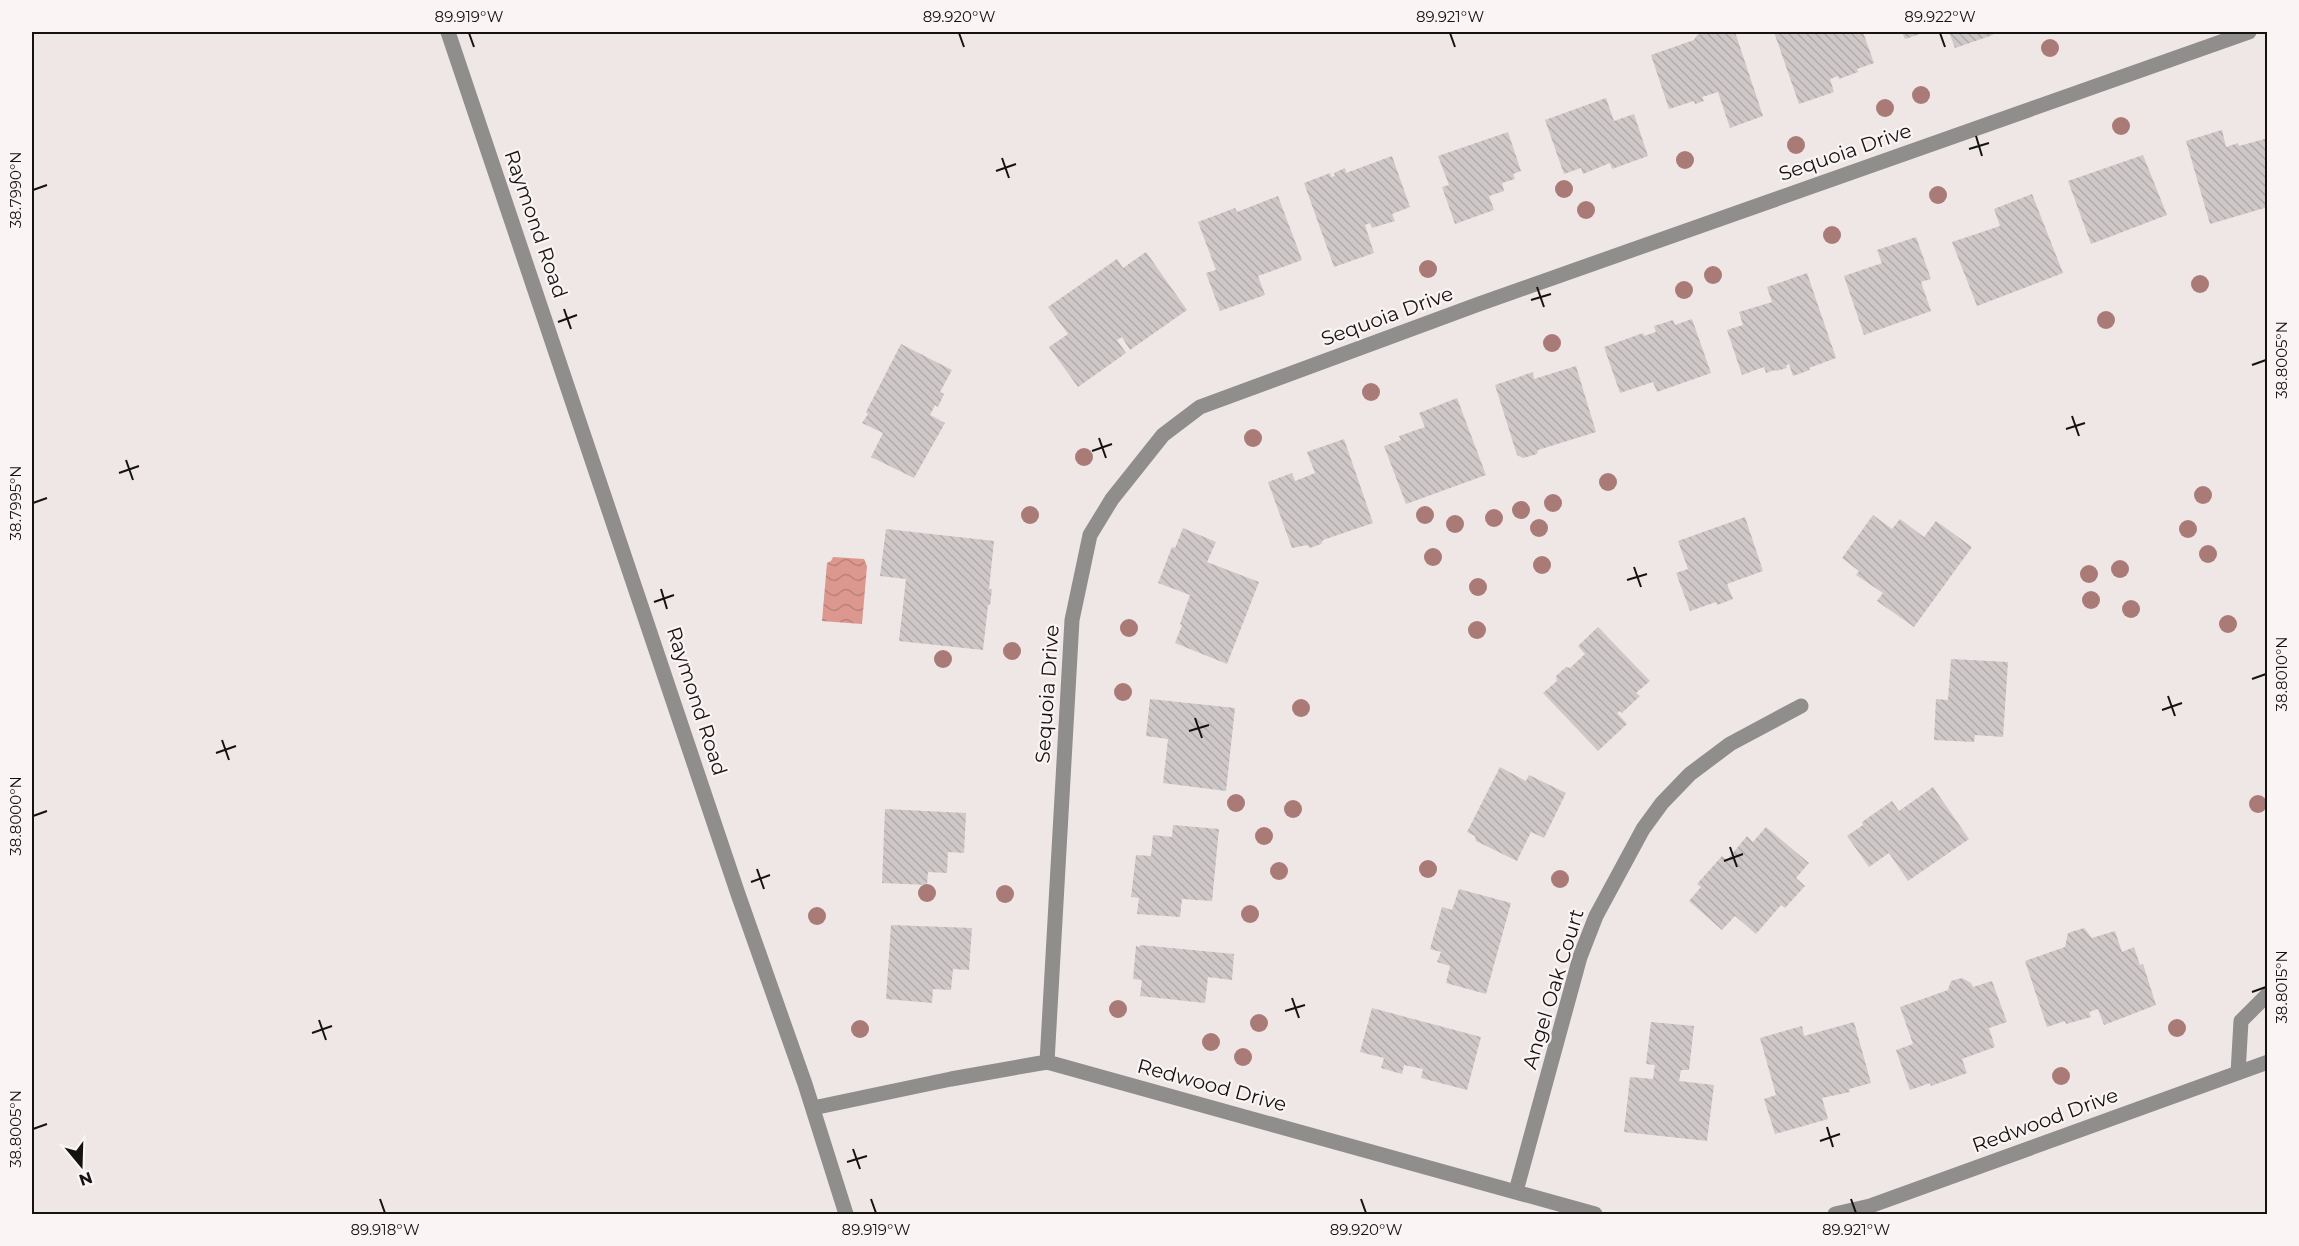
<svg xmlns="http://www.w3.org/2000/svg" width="2299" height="1246" viewBox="0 0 2299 1246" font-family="Montserrat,sans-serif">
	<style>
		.water { fill: url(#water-waves) }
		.building { fill: url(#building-back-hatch) }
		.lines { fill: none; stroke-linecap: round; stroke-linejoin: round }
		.minor { stroke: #908d8d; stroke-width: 15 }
		.tree { fill: #aa7a77 }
		.ticks { fill: none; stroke: #151312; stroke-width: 2 }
		.labels { text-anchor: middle; stroke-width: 4.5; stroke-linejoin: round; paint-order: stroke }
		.street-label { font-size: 20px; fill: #151312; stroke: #fbf4f4 }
		.neatline { fill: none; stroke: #151312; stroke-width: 2 }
		.ticks-label { font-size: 15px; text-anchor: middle; fill: #151312 }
	</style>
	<defs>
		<pattern id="water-waves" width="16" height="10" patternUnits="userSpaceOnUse" patternTransform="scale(1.5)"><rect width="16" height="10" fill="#dc978f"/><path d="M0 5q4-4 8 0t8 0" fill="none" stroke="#bc817a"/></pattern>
		<pattern id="building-back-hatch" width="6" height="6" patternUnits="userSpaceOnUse" patternTransform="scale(1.5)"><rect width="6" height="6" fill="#cfc8c8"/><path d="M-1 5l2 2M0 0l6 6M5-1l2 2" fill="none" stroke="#b1abab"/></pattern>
	</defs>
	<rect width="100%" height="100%" fill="#eee7e6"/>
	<!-- water -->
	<path class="water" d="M833,557L864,559L867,566L862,624L822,621L827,563L831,561Z"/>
	<!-- building -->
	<path class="building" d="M1707,32L1713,34L1735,32L1763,116L1730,128L1718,92L1702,97L1704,101L1695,104L1694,101L1669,109L1651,55L1694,40L1697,35Z
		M1774,32H1863L1874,63L1857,69L1858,72L1839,79L1838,76L1830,79L1834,92L1799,104Z
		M1902,32H1926L1905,39Z
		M1949,32H1992L1993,35L1955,48Z
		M1606,98L1614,121L1634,114L1648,156L1612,169L1610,163L1583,174L1581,168L1564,174L1545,120Z
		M2222,130L2226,147L2238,143L2239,146L2268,138V207L2210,224L2186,141Z
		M1508,132L1521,171L1513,174L1515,179L1502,183L1504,191L1489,196L1494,210L1455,224L1442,187L1449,185L1438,156Z
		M2143,155L2167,215L2091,244L2068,181Z
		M1392,156L1410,207L1392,214L1395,221L1372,228L1370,223L1365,225L1374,253L1334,267L1304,183L1330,173L1331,177L1335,176L1334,173L1345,168L1346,173Z
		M2032,194L2063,273L1977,306L1952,242L2000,226L1994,209Z
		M1278,196L1302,260L1258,276L1265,295L1220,311L1206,273L1216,270L1198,222L1235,208L1237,212Z
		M1916,237L1931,279L1921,282L1931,311L1864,335L1844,276L1882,263L1877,250Z
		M1146,252L1187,310L1130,350L1122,337L1117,340L1126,353L1078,387L1049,347L1068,334L1048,307L1117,259L1123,268Z
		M1807,273L1836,358L1809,368L1810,370L1793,376L1789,364L1786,365L1787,368L1776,371L1775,370L1766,373L1764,367L1742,375L1727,330L1743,325L1739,312L1772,302L1767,287Z
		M1692,319L1711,373L1657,392L1653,382L1620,393L1604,347L1643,333L1644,336L1656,332L1654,326L1673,320L1675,325Z
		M901,344L952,370L940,392L944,394L938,407L935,405L930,415L945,423L914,478L871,457L883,433L862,423L868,414L866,412Z
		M1576,366L1596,432L1538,450L1537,454L1523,458L1517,455L1495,385L1533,372L1534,379Z
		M1457,398L1486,475L1406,504L1384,446L1401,440L1399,436L1425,427L1419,413Z
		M1344,439L1373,523L1323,540L1321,544L1310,548L1307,545L1292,548L1268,482L1292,473L1295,481L1315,473L1307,452Z
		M1873,515L1892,529L1900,519L1924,537L1936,521L1972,547L1914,627L1877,601L1883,593L1856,575L1859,571L1842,558Z
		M1745,517L1763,571L1727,584L1733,599L1717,605L1716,602L1690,611L1676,573L1688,569L1678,541Z
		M1183,528L1216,542L1207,562L1259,582L1227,664L1175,643L1182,625L1180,624L1190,595L1158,583L1172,547L1175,548Z
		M886,529L994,541L989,589H992L990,605H988L983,650L899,641L906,579L880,576Z
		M1598,627L1650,681L1636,693L1640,696L1622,713L1620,711L1617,713L1627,724L1598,751L1543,693L1557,681L1556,676L1566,667L1570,668L1585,654L1578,646Z
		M1951,659L2008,662L2003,737L1975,735L1974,742L1934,740L1936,699L1948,700Z
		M1150,699L1235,708L1226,791L1163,783L1168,739L1146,736Z
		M1500,767L1526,781L1529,775L1566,793L1544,838L1531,832L1517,861L1476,841L1475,836L1467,832Z
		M1933,787L1969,839L1908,881L1889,853L1869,867L1847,836L1863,825L1862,822L1892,801L1899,811Z
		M885,809L966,813L964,853L948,852L947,873L928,872L927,885L882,883Z
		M1173,825L1219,829L1212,901L1182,899L1180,917L1137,914L1139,898L1131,897L1136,855L1151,856L1153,835L1172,837Z
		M1766,827L1809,863L1796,878L1805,886L1785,908L1781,905L1756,934L1735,916L1722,930L1689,901L1701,887L1697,884L1722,856L1727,860L1747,836L1753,842Z
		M1459,889L1511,903L1486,994L1446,983L1450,966L1437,962L1441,952L1430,949L1442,907L1452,910Z
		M891,925L972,928L969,970L953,969L951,990L933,989L932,1003L886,999Z
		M2084,928L2092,938L2115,931L2122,952L2134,947L2140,965L2143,964L2156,1005L2104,1025L2098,1009L2089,1012L2091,1017L2066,1024L2065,1021L2047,1027L2025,961L2065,947L2068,933Z
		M1140,945L1234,954L1232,980L1208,977L1205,1003L1140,996L1142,980L1133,979L1136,946L1140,947Z
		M1962,978L1971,983L1973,987L1992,981L2007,1022L1989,1028L1995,1047L1962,1059L1967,1073L1931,1086L1930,1083L1910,1090L1896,1050L1913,1044L1900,1007L1948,990L1951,981Z
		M1372,1008L1481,1037L1467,1090L1421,1078L1423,1069L1404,1065L1402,1074L1381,1068L1384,1058L1360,1052Z
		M1651,1022L1694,1026L1689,1070H1681L1679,1081L1714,1085L1707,1141L1624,1132L1630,1077L1653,1079L1655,1065L1646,1064Z
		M1854,1022L1871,1083L1849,1089L1850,1092L1822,1098L1828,1119L1775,1134L1764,1099L1776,1095L1760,1038L1802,1026L1804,1036Z"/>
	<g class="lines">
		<!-- minor -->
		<path class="minor" d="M448,32L738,894L805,1084L846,1214
			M1047,1062L1072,620L1090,535L1112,499L1163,435L1200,407L1479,304L2249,32
			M2238,1073L2241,1021L2268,994
			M813,1108L951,1079L1047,1062L1595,1214
			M1516,1191L1580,957L1596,916L1643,829L1662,803L1690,774L1730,744L1801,706
			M1835,1214L1870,1206L2268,1062"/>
	</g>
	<!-- trees -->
	<g class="tree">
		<circle cx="2050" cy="48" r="9"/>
		<circle cx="1921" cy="95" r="9"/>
		<circle cx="1885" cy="108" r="9"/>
		<circle cx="2121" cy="126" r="9"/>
		<circle cx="1796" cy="145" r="9"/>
		<circle cx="1685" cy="160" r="9"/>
		<circle cx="1564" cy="189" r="9"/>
		<circle cx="1938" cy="195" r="9"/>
		<circle cx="1586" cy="210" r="9"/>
		<circle cx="1832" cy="235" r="9"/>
		<circle cx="1428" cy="269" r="9"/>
		<circle cx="1713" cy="275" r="9"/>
		<circle cx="2200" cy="284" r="9"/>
		<circle cx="1684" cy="290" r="9"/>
		<circle cx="2106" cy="320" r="9"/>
		<circle cx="1552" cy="343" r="9"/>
		<circle cx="1371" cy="392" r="9"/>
		<circle cx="1253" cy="438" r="9"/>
		<circle cx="1084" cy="457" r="9"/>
		<circle cx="1608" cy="482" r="9"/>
		<circle cx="2203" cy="495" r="9"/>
		<circle cx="1553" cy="503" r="9"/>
		<circle cx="1521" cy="510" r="9"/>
		<circle cx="1030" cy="515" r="9"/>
		<circle cx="1425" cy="515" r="9"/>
		<circle cx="1494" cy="518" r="9"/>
		<circle cx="1455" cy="524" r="9"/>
		<circle cx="1539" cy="528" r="9"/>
		<circle cx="2188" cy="529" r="9"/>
		<circle cx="2208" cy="554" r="9"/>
		<circle cx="1433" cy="557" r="9"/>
		<circle cx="1542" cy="565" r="9"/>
		<circle cx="2120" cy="569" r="9"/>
		<circle cx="2089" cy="574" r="9"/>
		<circle cx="1478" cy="587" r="9"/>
		<circle cx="2091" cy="600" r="9"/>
		<circle cx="2131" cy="609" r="9"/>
		<circle cx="2228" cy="624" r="9"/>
		<circle cx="1129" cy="628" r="9"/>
		<circle cx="1477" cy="630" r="9"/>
		<circle cx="1012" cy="651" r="9"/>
		<circle cx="943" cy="659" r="9"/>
		<circle cx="1123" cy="692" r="9"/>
		<circle cx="1301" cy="708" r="9"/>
		<circle cx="1236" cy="803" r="9"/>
		<circle cx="2258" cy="804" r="9"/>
		<circle cx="1293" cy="809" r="9"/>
		<circle cx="1264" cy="836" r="9"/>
		<circle cx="1428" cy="869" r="9"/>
		<circle cx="1279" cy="871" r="9"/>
		<circle cx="1560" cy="879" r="9"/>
		<circle cx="927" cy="893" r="9"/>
		<circle cx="1005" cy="894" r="9"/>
		<circle cx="1250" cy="914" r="9"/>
		<circle cx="817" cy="916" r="9"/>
		<circle cx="1118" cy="1009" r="9"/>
		<circle cx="1259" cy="1023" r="9"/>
		<circle cx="2177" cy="1028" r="9"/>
		<circle cx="860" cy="1029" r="9"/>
		<circle cx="1211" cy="1042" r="9"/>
		<circle cx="1243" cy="1057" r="9"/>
		<circle cx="2061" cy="1076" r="9"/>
	</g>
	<!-- ticks -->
	<path class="ticks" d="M469,33L474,47M959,33L964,47M1450,33L1455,47M1940,33L1945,47M1976,136L1982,156M1969,149L1989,143M1002,158L1009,178M996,171L1016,164M33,190L47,185M1537,287L1544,307M1531,300L1551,294M564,309L571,329M558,322L577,315M2252,365L2266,360M2072,416L2079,436M2066,429L2085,423M1099,438L1106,458M1092,451L1112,444M126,460L133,480M119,473L139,466M33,503L47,498M1634,567L1641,587M1627,580L1647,574M661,589L667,609M654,602L674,595M2252,679L2266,674M2168,696L2175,716M2162,710L2182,703M1195,718L1202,738M1189,731L1209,725M222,740L229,760M216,753L236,746M33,816L47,811M1730,847L1737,867M1724,861L1743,854M757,869L764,889M751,882L770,875M2252,992L2266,987M1292,998L1299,1018M1285,1011L1305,1005M319,1020L326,1040M312,1033L332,1026M1827,1127L1833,1147M33,1129L47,1124M1820,1141L1840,1134M853,1149L860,1169M847,1162L867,1156M380,1199L385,1213M871,1199L876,1213M1361,1199L1366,1213M1851,1199L1856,1213"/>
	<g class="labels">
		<!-- street labels -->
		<g class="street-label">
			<text transform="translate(1845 152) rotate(-19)" y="7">Sequoia Drive</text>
			<text transform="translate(536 224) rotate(71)" y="7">Raymond Road</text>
			<text transform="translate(1387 316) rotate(-20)" y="7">Sequoia Drive</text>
			<text transform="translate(1047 694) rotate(-86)" y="7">Sequoia Drive</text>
			<text transform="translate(697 701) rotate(72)" y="7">Raymond Road</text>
			<text transform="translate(1553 989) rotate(-73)" y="7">Angel Oak Court</text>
			<text transform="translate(1212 1085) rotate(15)" y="7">Redwood Drive</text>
			<text transform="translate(2045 1120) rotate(-20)" y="7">Redwood Drive</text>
		</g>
	</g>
	<!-- border -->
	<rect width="2299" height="1246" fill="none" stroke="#fbf4f4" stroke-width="66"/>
	<!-- north arrow -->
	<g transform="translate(81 1165) rotate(161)" stroke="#fbf4f4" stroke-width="4.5" paint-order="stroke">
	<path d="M0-4.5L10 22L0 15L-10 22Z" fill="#151312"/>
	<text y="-9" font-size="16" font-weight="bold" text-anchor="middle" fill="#151312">N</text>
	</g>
	<rect x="33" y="33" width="2233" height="1180" class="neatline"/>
	<g class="ticks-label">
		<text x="469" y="22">89.919°W</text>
		<text x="959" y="22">89.920°W</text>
		<text x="1450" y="22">89.921°W</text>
		<text x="1940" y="22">89.922°W</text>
		<text transform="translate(16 190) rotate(-90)" y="5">38.7990°N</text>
		<text transform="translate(2282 360) rotate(-90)" y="5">38.8005°N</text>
		<text transform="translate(16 503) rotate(-90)" y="5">38.7995°N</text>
		<text transform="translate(2282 674) rotate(-90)" y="5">38.8010°N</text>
		<text transform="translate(16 816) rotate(-90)" y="5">38.8000°N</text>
		<text transform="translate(2282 987) rotate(-90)" y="5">38.8015°N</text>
		<text transform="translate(16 1129) rotate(-90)" y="5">38.8005°N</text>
		<text x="385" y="1235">89.918°W</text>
		<text x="876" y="1235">89.919°W</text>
		<text x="1366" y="1235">89.920°W</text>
		<text x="1856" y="1235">89.921°W</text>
	</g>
</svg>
